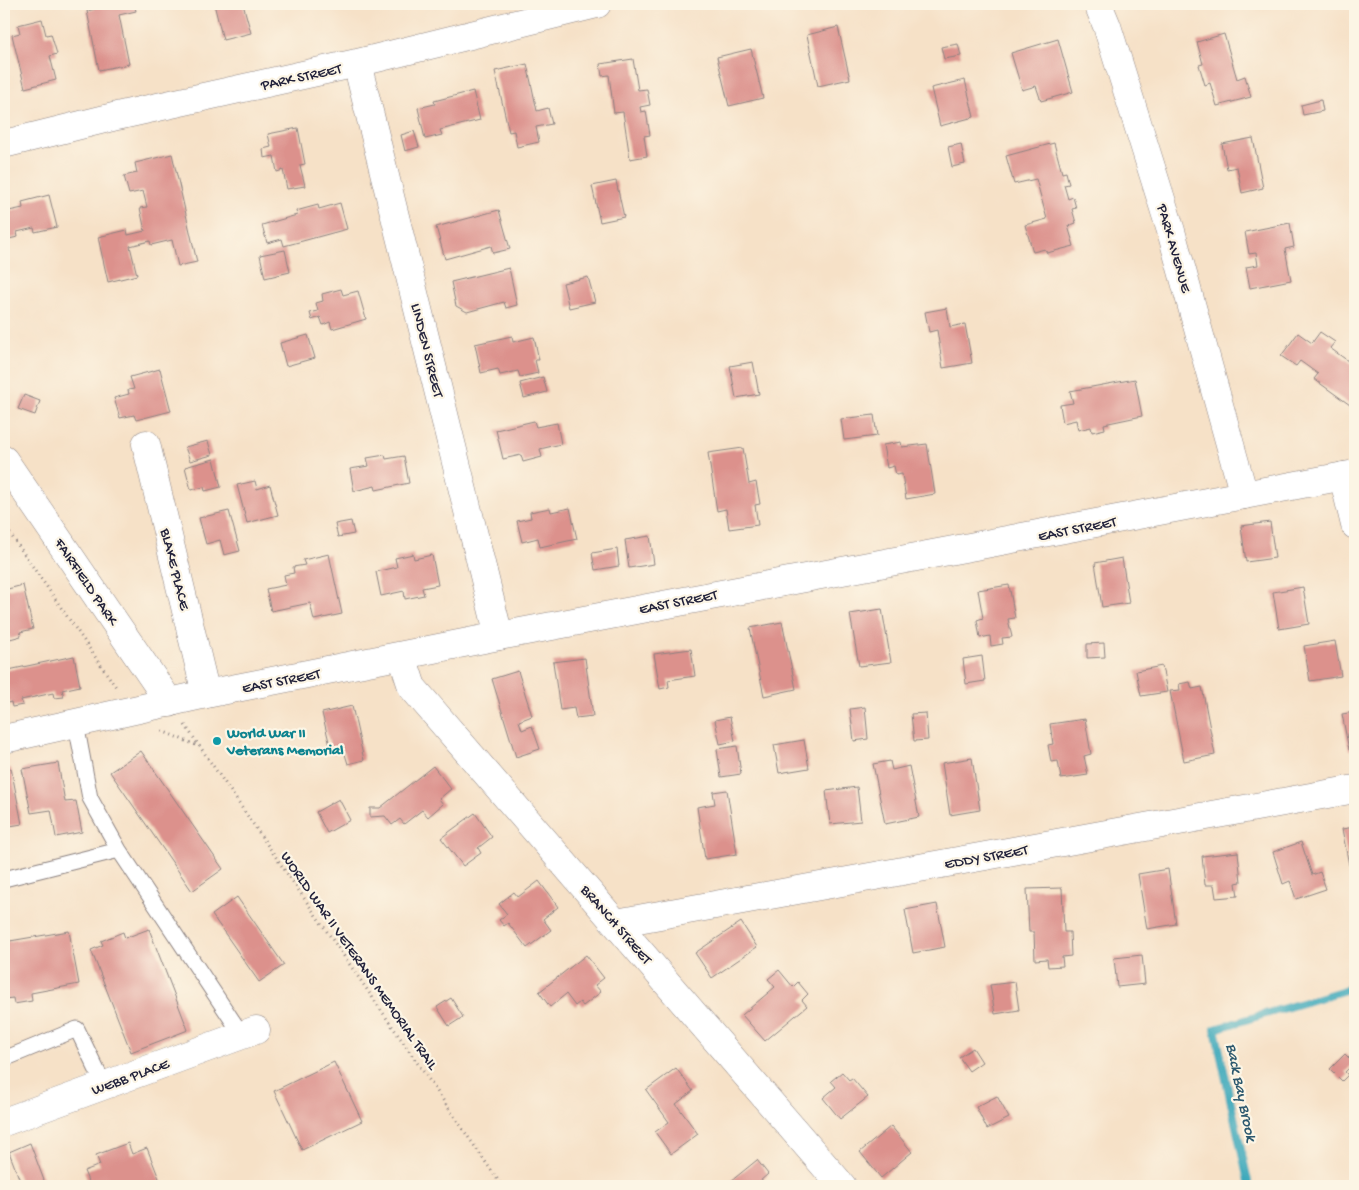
<svg xmlns="http://www.w3.org/2000/svg" width="1359" height="1190" viewBox="0 0 1359 1190" font-family="'Gochi Hand',sans-serif">
	<style>
		.lines { fill: none; stroke-linecap: round; stroke-linejoin: round }
		.stream { stroke: #3ca9bb; stroke-width: 8 }
		.building { fill: #dc918c }
		.lane-casing { stroke: #8c8281; stroke-width: 17 }
		.street-casing { stroke: #8c8281; stroke-width: 29 }
		.secondary-casing { stroke: #8c8281; stroke-width: 29 }
		.path { stroke: #8c8281; stroke-width: 3; stroke-dasharray: 1 4; stroke-linecap: butt }
		.lane { stroke: #fff; stroke-width: 15 }
		.street { stroke: #fff; stroke-width: 28 }
		.secondary { stroke: #fff; stroke-width: 28 }
		.culture-dot { fill: #0f9aa8; stroke: #fcf5e5; stroke-width: 2 }
		.labels { text-anchor: middle; stroke-width: 4.5; stroke-linejoin: round; paint-order: stroke }
		.street-label { font-size: 15px; fill: #22223b; stroke: #fcf5e5 }
		.culture-label { font-size: 15px; font-weight: bold; fill: #0d838f; stroke: #fcf5e5; text-anchor: start }
		.water-label { font-size: 16px; font-style: italic; fill: #2c586e; stroke: #fcf5e5 }
	</style>
	<rect width="100%" height="100%" fill="#fcf5e5"/>
	<filter id="ink" filterUnits="userSpaceOnUse"><feTurbulence type="fractalNoise" baseFrequency=".02" numOctaves="2"/><feDisplacementMap in="SourceGraphic" scale="10" xChannelSelector="R" yChannelSelector="G"/><feConvolveMatrix kernelMatrix="1 2 1 2 8 2 1 2 1" color-interpolation-filters="sRGB"/></filter>
	<filter id="wash" filterUnits="userSpaceOnUse"><feTurbulence type="fractalNoise" baseFrequency=".0096" numOctaves="4" result="noise"/><feDisplacementMap in="SourceGraphic" scale="20" xChannelSelector="R" yChannelSelector="G"/><feGaussianBlur stdDeviation="1.12" result="paint"/><feColorMatrix in="noise" values="0 0 0 0 0 0 0 0 0 0 0 0 0 0 0 0 0 1.4 0 .05"/><feComposite in="paint" operator="in"/></filter>
	<g filter="url(#wash)">
		<rect width="100%" height="100%" fill="#f6e1c7"/>
		<g class="lines">
			<!-- stream -->
			<path class="stream" d="M1249,1186L1215,1029L1355,987"/>
		</g>
		<g id="blocks">
			<!-- building -->
			<path class="building" d="M94,4H134L136,11L119,15L129,64L99,70L87,11L95,9Z
				M214,4H243L251,33L223,40Z
				M42,19L46,35L51,34L57,54L50,56L56,80L25,88L12,35L20,33L18,25Z
				M838,27L850,79L818,86L807,35Z
				M1224,34L1237,79L1245,76L1251,97L1217,106L1210,83L1205,85L1199,65L1203,64L1197,42Z
				M1058,39L1073,92L1041,101L1036,86L1022,90L1011,53Z
				M958,44L961,56L944,59L941,47Z
				M751,49L763,98L729,106L717,57Z
				M633,59L638,90L647,89L650,105L640,107L641,112L646,111L650,135L644,136L647,156L630,159L623,112L614,113L609,75L602,76L600,64Z
				M527,64L537,111L548,108L552,124L536,127L539,142L517,147L514,131L509,132L495,71Z
				M965,80L974,117L940,126L931,88Z
				M473,91L480,120L440,130L442,135L425,139L418,108L435,104L434,101Z
				M1321,100L1323,111L1303,115L1301,105Z
				M298,128L305,164L300,165L305,186L287,189L283,170L277,172L274,156L264,158L263,149L271,147L268,134Z
				M414,131L419,147L405,151L401,135Z
				M1253,138L1263,188L1242,193L1237,167L1227,169L1222,144Z
				M1054,143L1062,173L1066,172L1069,184L1064,185L1068,199L1073,197L1076,208L1072,209L1076,223L1068,226L1074,246L1047,253L1045,249L1033,252L1025,225L1047,219L1036,179L1014,184L1006,156Z
				M961,144L965,164L952,167L948,147Z
				M172,154L197,262L178,266L172,240L151,245L150,241L130,246L137,275L108,282L98,237L127,230L128,235L145,231L140,208L147,207L143,191L129,194L124,176L137,173L135,163Z
				M616,181L624,217L600,222L592,186Z
				M49,195L57,227L35,232L34,228L17,232L18,237L4,240V212L23,208L22,202Z
				M340,203L347,229L284,246L282,239L267,243L262,225L297,215L296,211L318,205L319,209Z
				M499,210L510,249L493,253L491,246L445,259L436,227Z
				M1290,223L1294,247L1285,249L1291,280L1250,288L1246,267L1258,265L1256,253L1249,254L1245,232Z
				M285,250L290,272L265,278L260,255Z
				M509,268L517,305L506,308L504,302L467,312L456,306L451,282Z
				M588,277L595,302L569,308L563,283Z
				M341,289L343,295L358,291L366,319L332,329L330,322L323,325L320,317L312,320L310,313L318,311L316,303L323,301L322,294Z
				M947,308L950,327L965,324L972,363L943,368L937,330L929,332L925,312Z
				M1320,332L1335,342L1330,348L1355,366V398L1350,405L1314,379L1318,374L1300,361L1296,366L1281,356L1298,333L1312,343Z
				M308,335L315,358L286,366L280,343Z
				M512,336L513,342L534,337L539,360H535L538,373L520,377L518,371L500,375L498,369L481,373L475,344Z
				M753,362L759,394L736,398L730,366Z
				M160,369L171,411L136,420L134,415L120,418L114,398L129,394L128,390L134,389L130,377Z
				M543,377L547,392L524,398L520,383Z
				M1135,379L1142,416L1104,424L1105,429L1092,432L1091,427L1078,430L1076,420L1063,423L1060,405L1073,403L1070,391Z
				M24,395L40,401L35,415L18,409Z
				M874,415L877,436L844,440L841,419Z
				M534,421L536,427L557,423L561,444L540,449L542,457L523,462L521,455L503,459L496,430Z
				M208,441L212,455L190,461L185,447Z
				M901,442L902,447L927,444L935,494L906,499L902,474L896,475L894,466L887,468L883,445Z
				M743,448L749,484L756,482L760,504L755,505L758,525L729,529L726,509L717,511L708,453Z
				M385,455L386,459L404,456L409,483L376,490L375,486L354,491L350,469L369,466L367,458Z
				M214,459L221,487L205,491L204,487L191,490L185,467Z
				M255,481L257,489L270,485L278,515L247,523L237,485Z
				M550,508L551,512L570,508L577,539L540,547L538,538L522,542L517,521L531,518L530,512Z
				M229,511L240,551L224,555L220,540L206,544L199,518Z
				M351,521L354,534L338,537L335,524Z
				M1270,522L1275,558L1246,562L1241,526Z
				M650,536L654,564L629,568L625,540Z
				M617,549L619,566L595,570L592,553Z
				M329,554L342,614L314,620L310,603L271,611L266,589L286,585L284,575L294,573L293,567L305,565L303,560Z
				M413,554L414,559L432,555L438,585L422,588L424,595L405,599L404,591L381,596L376,572L397,567L395,558Z
				M1122,558L1129,603L1102,607L1095,563Z
				M23,585L33,629L20,632L21,636L10,639L8,631L4,632V590Z
				M1009,585L1015,618L1008,619L1012,637L1002,638L1003,644L991,646L990,636L980,638L977,620L983,618L978,590Z
				M1303,587L1309,624L1279,629L1273,592Z
				M882,609L891,662L859,666L850,614Z
				M782,622L796,689L764,696L750,628Z
				M1335,641L1341,676L1310,681L1304,646Z
				M1104,643L1105,657L1087,658V644Z
				M691,649L695,676L668,680L669,687L660,689L654,654Z
				M74,656L80,686L62,690L64,697L54,698L53,693L21,700L23,705L12,707L11,702L4,704V671Z
				M982,656L985,681L966,684L963,659Z
				M585,658L593,716L576,718L574,708L560,710L553,662Z
				M1162,666L1167,692L1141,696L1136,671Z
				M518,671L532,716L519,721L522,730L532,726L540,749L516,757L492,679Z
				M1190,682L1192,689L1202,687L1215,755L1184,761L1170,691L1180,690L1179,684Z
				M352,706L364,760L348,764L344,751L332,754L322,713Z
				M865,707L868,739L854,741L850,709Z
				M1355,712V749L1349,750L1342,714Z
				M926,713L928,740L914,741L911,714Z
				M730,717L735,741L720,744L715,720Z
				M1085,719L1091,754L1084,756L1088,775L1061,779L1058,761L1051,762L1048,745L1053,744L1050,724Z
				M804,740L809,768L779,773L774,745Z
				M737,746L741,774L721,777L717,749Z
				M141,751L223,869L192,891L110,772Z
				M972,758L980,810L950,815L942,763Z
				M890,761L892,770L909,766L919,817L885,824L873,764Z
				M58,763L65,802L76,801L82,832L56,837L51,810L31,813L22,769Z
				M433,766L451,789L439,799L443,804L428,817L422,810L404,824L400,819L392,825L385,816L370,817V808H380Z
				M11,768L22,824L4,827V770Z
				M857,787L861,821L830,824L826,791Z
				M727,790L737,854L705,859L697,807L715,804L713,792Z
				M339,799L350,820L327,833L316,812Z
				M475,813L492,837L478,848L481,853L463,866L441,838Z
				M1355,827V864L1349,865L1342,829Z
				M1301,842L1312,875L1320,872L1326,889L1296,899L1290,881L1283,884L1273,852Z
				M1238,852L1241,882L1236,883L1238,896L1216,898L1214,885H1205L1202,856Z
				M1168,869L1176,924L1147,929L1138,874Z
				M539,881L558,907L543,919L551,930L527,948L508,923L504,926L499,920L507,914L499,904L514,892L518,897Z
				M1062,888L1064,932H1070L1071,956L1062,957L1063,966L1048,967L1047,959L1035,960L1034,932H1029L1027,889Z
				M237,897L284,965L259,982L212,915Z
				M937,904L945,947L913,953L905,910Z
				M741,922L757,947L712,978L695,953Z
				M149,929L188,1030L131,1052L91,950L103,945L101,941L123,932L125,938Z
				M69,931L79,984L31,993L32,1001L14,1004L13,998L4,999V942Z
				M586,955L604,978L595,985L601,992L583,1006L580,1002L575,1006L566,994L550,1007L539,992Z
				M1142,955L1145,984L1117,987L1114,958Z
				M779,970L793,987L798,982L808,994L802,1000L807,1006L765,1041L742,1015L775,987L768,979Z
				M1015,982L1019,1010L995,1014L990,985Z
				M451,998L463,1017L449,1026L437,1007Z
				M973,1048L982,1062L969,1071L959,1057Z
				M1345,1054L1354,1063L1345,1072L1348,1075L1342,1081L1330,1069Z
				M334,1062L362,1121L302,1150L274,1091Z
				M676,1068L693,1091L676,1104L698,1134L671,1154L655,1132L669,1122L646,1090Z
				M842,1072L849,1080L852,1078L868,1097L840,1119L823,1098L836,1087L831,1081Z
				M997,1096L1009,1118L987,1129L976,1107Z
				M891,1126L912,1152L881,1178L860,1152Z
				M30,1143L45,1183L37,1186H22L9,1152Z
				M128,1143L132,1154L147,1148L162,1186H90L84,1171L100,1165L96,1155Z
				M757,1160L768,1174L759,1182L763,1186H725Z"/>
		</g>
	</g>
	<g filter="url(#ink)">
		<use href="#blocks" fill-opacity="0" stroke="#8c8281" stroke-width="1"/>
		<g class="lines">
			<defs>
				<path id="lane" d="M76,724L90,798L119,850L242,1035
					M4,879L119,850
					M4,1059L77,1029L104,1085"/>
				<path id="street" d="M1098,4L1107,26L1171,231L1244,495
					M357,63L499,636
					M4,144L117,116L357,63L597,4
					M146,444L206,694
					M4,460L170,703
					M1343,476L1355,525
					M402,656L412,687L842,1186
					M616,923L1355,789
					M4,1122L256,1030"/>
				<path id="secondary" d="M4,739L206,694L499,636L1355,474"/>
			</defs>
			<!-- lane casing -->
			<use href="#lane" class="lane-casing"/>
			<!-- street casing -->
			<use href="#street" class="street-casing"/>
			<!-- secondary casing -->
			<use href="#secondary" class="secondary-casing"/>
			<!-- path -->
			<path class="path" d="M4,525L116,687
				M185,725L502,1186
				M162,731L198,746"/>
			<!-- lane -->
			<use href="#lane" class="lane"/>
			<!-- street -->
			<use href="#street" class="street"/>
			<!-- secondary -->
			<use href="#secondary" class="secondary"/>
		</g>
	</g>
	<!-- markers -->
	<circle class="culture-dot" cx="217" cy="741" r="5"/>
	<g class="labels">
		<!-- street labels -->
		<g class="street-label">
			<text transform="translate(301 76) rotate(-12)" y="5">PARK STREET</text>
			<text transform="translate(1175 248) rotate(74)" y="5">PARK AVENUE</text>
			<text transform="translate(428 350) rotate(76)" y="5">LINDEN STREET</text>
			<text transform="translate(1077 528) rotate(-11)" y="5">EAST STREET</text>
			<text transform="translate(176 569) rotate(76)" y="5">BLAKE PLACE</text>
			<text transform="translate(87 581) rotate(56)" y="5">FAIRFIELD PARK</text>
			<text transform="translate(678 601) rotate(-11)" y="5">EAST STREET</text>
			<text transform="translate(281 680) rotate(-11)" y="5">EAST STREET</text>
			<text transform="translate(986 856) rotate(-10)" y="5">EDDY STREET</text>
			<text transform="translate(617 924) rotate(49)" y="5">BRANCH STREET</text>
			<text transform="translate(360 960) rotate(55)" y="5">WORLD WAR II VETERANS MEMORIAL TRAIL</text>
			<text transform="translate(130 1076) rotate(-20)" y="5">WEBB PLACE</text>
		</g>
		<!-- culture labels -->
		<g class="culture-label">
			<text x="227" y="737">World War II<tspan x="227" dy="17">Veterans Memorial</tspan></text>
		</g>
		<!-- water labels -->
		<g class="water-label">
			<text transform="translate(1243 1092) rotate(78)" y="6">Back Bay Brook</text>
		</g>
	</g>
	<!-- margin -->
	<rect width="1359" height="1190" fill="none" stroke="#fcf5e5" stroke-width="20"/>
</svg>
